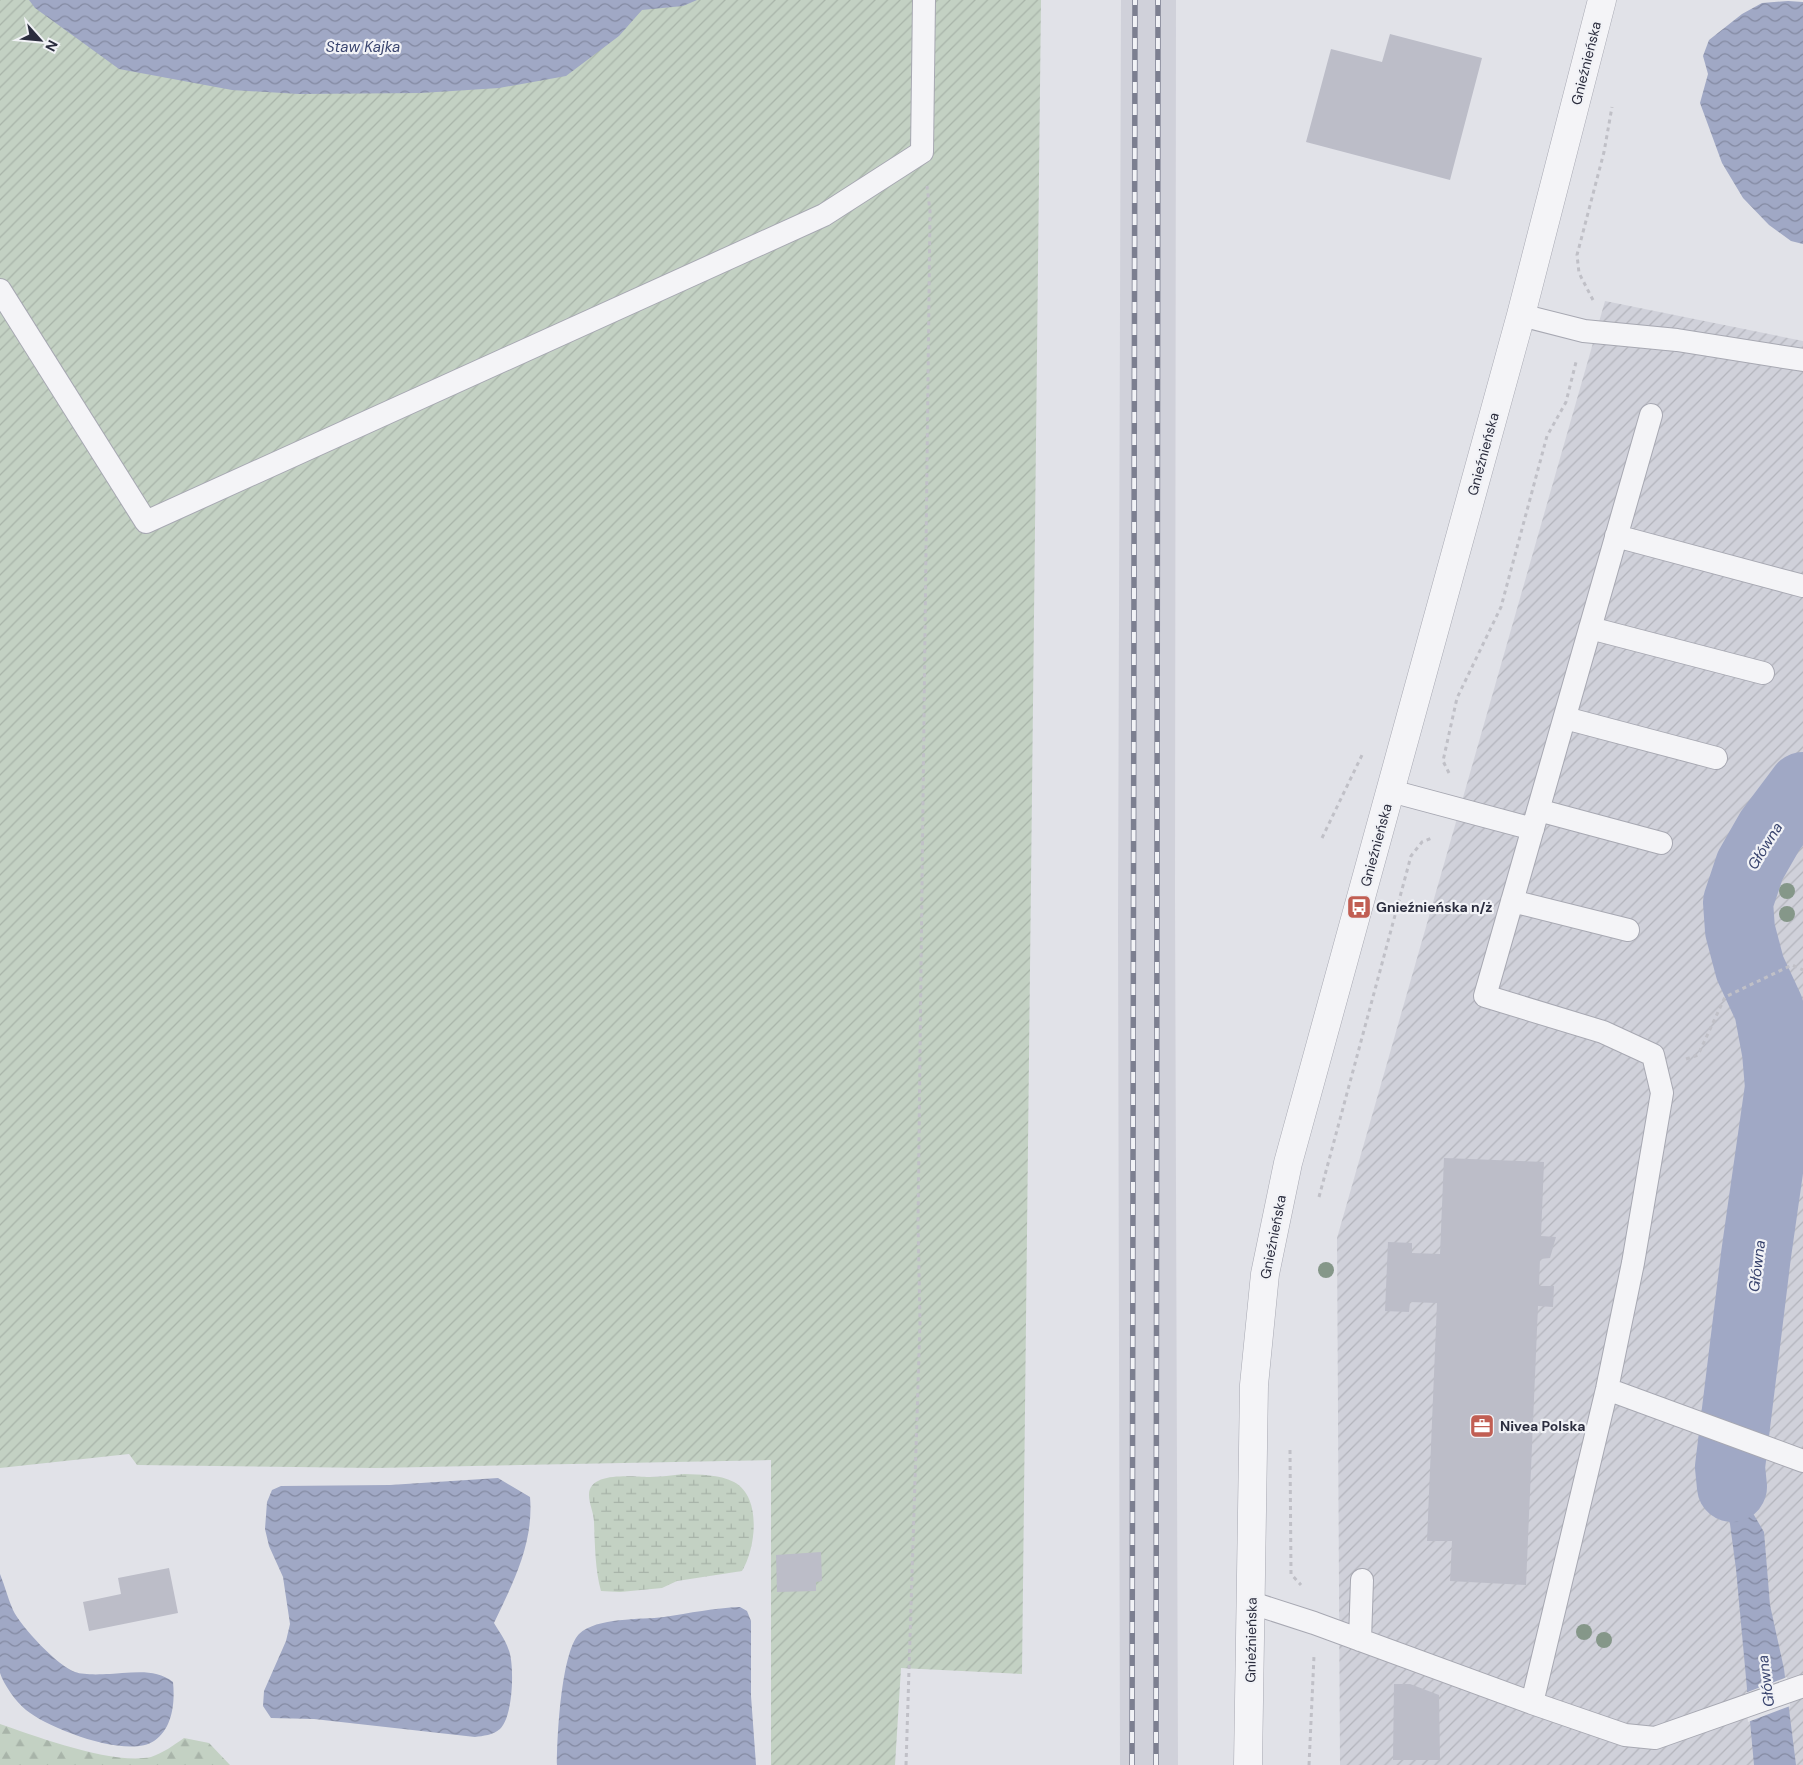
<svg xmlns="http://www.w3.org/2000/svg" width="1803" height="1765" viewBox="0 0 1803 1765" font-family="'DM Sans',sans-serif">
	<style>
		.built { fill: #d0d1da }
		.industrial { fill: url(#industrial-furrows) }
		.forest { fill: url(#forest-firs) }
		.wetland { fill: url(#wetland-marsh) }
		.garden { fill: url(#garden-furrows) }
		.water { fill: url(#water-waves) }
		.pier { fill: #e1e2e8 }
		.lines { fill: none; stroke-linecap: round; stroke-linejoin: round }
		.river { stroke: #a0a8c5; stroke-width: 70 }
		.building { fill: #bcbdc8 }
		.service-casing { stroke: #a7a8b2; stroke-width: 24 }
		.tertiary-casing { stroke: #a7a8b2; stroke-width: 29 }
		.path { stroke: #c0c0c7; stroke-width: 3; stroke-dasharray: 4 4; stroke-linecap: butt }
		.service { stroke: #f4f4f7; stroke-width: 22 }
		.tertiary { stroke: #f4f4f7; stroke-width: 28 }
		.rail-casing { stroke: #7c7f90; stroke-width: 5.5 }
		.rail { stroke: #f1f2f6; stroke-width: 4; stroke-dasharray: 11; stroke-linecap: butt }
		.tree { fill: #859789 }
		.labels { text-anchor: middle; stroke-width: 4.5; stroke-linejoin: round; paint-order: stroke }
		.street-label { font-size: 14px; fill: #2b2d3e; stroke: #f1f2f6 }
		.poi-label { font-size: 14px; font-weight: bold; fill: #2b2d3e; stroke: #f1f2f6; text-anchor: start }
		.water-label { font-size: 15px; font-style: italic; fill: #39446e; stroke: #f1f2f6 }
	</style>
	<defs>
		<pattern id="industrial-furrows" width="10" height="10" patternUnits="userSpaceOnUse" patternTransform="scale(1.25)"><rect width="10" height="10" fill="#d0d1da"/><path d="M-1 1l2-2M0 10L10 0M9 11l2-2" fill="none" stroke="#b3b4bc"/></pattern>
		<pattern id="forest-firs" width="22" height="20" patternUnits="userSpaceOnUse" patternTransform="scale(1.25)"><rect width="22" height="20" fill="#c3d1c3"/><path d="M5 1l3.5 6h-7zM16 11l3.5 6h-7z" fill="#a8b4a9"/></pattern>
		<pattern id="wetland-marsh" width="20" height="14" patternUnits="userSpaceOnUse" patternTransform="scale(1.25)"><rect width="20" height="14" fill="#c3d1c3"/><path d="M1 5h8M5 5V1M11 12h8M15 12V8" fill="none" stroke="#a8b4a9"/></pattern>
		<pattern id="garden-furrows" width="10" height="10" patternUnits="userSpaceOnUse" patternTransform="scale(1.25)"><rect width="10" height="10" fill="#c3d1c3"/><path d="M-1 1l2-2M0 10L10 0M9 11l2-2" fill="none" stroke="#a8b4a9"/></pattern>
		<pattern id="water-waves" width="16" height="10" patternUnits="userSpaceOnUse" patternTransform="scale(1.25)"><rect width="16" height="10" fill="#a0a8c5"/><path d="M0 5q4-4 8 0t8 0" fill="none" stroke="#8389a1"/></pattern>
	</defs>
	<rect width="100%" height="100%" fill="#e1e2e8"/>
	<!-- built -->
	<path class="built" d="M1121,0H1176L1175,897L1178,1765H1120L1118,924Z"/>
	<!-- industrial -->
	<path class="industrial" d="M1605,301L1803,341V1765H1340L1337,1238Z"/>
	<!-- forest -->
	<path class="forest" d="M0,1724C38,1737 112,1765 151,1757C163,1753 174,1745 184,1738L209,1743L230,1765H0Z"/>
	<!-- wetland -->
	<path class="wetland" d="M684,1474C700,1475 719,1474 734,1482C762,1497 756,1548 742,1571L677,1581L662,1588L620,1592L601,1591C595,1569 595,1545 594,1522C594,1513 589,1504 589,1495C589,1471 633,1477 649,1477C661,1477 672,1475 684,1474Z"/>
	<!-- garden -->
	<path class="garden" d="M0,0H1041L1022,1674L901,1668L895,1765H771V1460L376,1468L137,1465L129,1454L0,1468Z"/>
	<!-- water -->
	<path class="water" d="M29,0H697L683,6L642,10L619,36L566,76L499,88L421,93L299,94L232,90L119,69L35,8Z
		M1788,1L1803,2V244L1791,241L1769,225L1743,198L1722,163L1700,103L1708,74L1703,56L1709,40L1742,14L1762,3Z
		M1726,1389L1758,1393L1748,1425L1740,1460L1744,1498L1764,1532L1770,1605L1784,1669L1796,1765H1754L1736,1569L1730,1524L1718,1485L1724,1414L1722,1405Z
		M498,1478L530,1497C534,1543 513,1583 494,1623C500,1633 507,1642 510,1654C514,1671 513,1716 500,1729C493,1735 483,1736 475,1737L314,1719L271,1718L263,1706L264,1691L286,1641L290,1624L283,1577L269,1546L265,1529L267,1502L272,1490L281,1486L390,1485Z
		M0,1574C5,1586 8,1599 13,1610C21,1627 58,1666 75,1672C86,1676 110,1674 122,1673C140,1672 158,1670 173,1682C175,1702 173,1728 154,1741C128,1759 49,1729 26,1710C16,1702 4,1685 0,1673C0,1665 0,1654 0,1646C0,1622 0,1598 0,1574Z
		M740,1607L747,1611L751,1621V1696L756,1765H557C557,1738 561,1653 579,1634C597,1617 640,1620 664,1617C690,1613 714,1608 740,1607Z"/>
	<!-- pier -->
	<path class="pier" d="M1787,1677L1790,1706L1748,1722L1745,1693Z"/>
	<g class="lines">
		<!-- river -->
		<path class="river" d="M1732,1487L1730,1467L1756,1255L1780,1087L1777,1052L1769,1009L1750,968L1740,930L1738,902L1750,866L1770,831L1803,787"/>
	</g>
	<!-- building -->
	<path class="building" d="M1390,34L1482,58L1450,180L1306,142L1331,49L1382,62Z
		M1444,1158L1544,1162L1541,1236L1556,1237L1550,1258L1540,1259L1539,1286H1554L1553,1307L1538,1306L1526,1585L1450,1581L1452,1541H1427L1437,1303L1410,1302L1409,1312L1385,1311L1388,1242L1412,1243V1253L1440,1254Z
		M821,1552L822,1581L816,1582V1591L777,1592L776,1555Z
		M169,1568L178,1613L89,1631L83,1602L121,1594L118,1578Z
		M1394,1684H1410L1439,1695L1440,1760H1393Z"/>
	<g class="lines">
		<defs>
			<path id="service" d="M0,290L146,522L824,215L922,152L924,0
				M1521,315L1584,331L1677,340L1803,360
				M1616,536L1803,586
				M1590,628L1763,673
				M1565,718L1716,758
				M1391,791L1533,829
				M1538,810L1661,843
				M1512,901L1628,930
				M1607,1389L1803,1461
				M1252,1603L1314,1623L1532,1703L1607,1389L1633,1263L1662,1093L1653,1055L1603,1032L1485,996L1651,415
				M1360,1640L1362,1580
				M1532,1703L1625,1735L1655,1738L1803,1686"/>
			<path id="tertiary" d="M1248,1765L1254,1385L1265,1274L1288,1163L1521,315L1602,0"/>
		</defs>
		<!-- service casing -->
		<use href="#service" class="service-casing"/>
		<!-- tertiary casing -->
		<use href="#tertiary" class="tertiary-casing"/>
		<!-- path -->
		<path class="path" d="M1593,300L1579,273L1577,255L1604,152L1612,107
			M1449,773L1443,761L1457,698L1501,607L1547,436L1566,402L1576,362
			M1322,838L1363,753
			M1686,1059L1698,1055L1725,997L1792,965L1803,970
			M1319,1197L1411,856L1422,842L1434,837
			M1290,1450L1291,1574L1301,1585
			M906,1765L920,1322L918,1223L930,211L927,186
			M1309,1765L1314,1656"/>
		<!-- service -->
		<use href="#service" class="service"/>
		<!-- tertiary -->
		<use href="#tertiary" class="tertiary"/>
		<defs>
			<path id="rail" d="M1132,1765L1135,0
				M1156,1765L1158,0"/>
		</defs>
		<!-- rail casing -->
		<use href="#rail" class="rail-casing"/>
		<!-- rail -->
		<use href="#rail" class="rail"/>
	</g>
	<!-- trees -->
	<g class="tree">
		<circle cx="1787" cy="891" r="8"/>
		<circle cx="1787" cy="914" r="8"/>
		<circle cx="1326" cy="1270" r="8"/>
		<circle cx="1584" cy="1632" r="8"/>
		<circle cx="1604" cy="1640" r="8"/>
	</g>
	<!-- icons -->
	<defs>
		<symbol id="bus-square" viewBox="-11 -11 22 22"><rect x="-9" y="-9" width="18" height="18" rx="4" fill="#c15e53" stroke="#f1f2f6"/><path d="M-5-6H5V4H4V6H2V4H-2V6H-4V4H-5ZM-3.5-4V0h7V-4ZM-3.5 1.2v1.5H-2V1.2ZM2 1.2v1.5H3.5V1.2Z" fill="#fff"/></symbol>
		<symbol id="office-square" viewBox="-11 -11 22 22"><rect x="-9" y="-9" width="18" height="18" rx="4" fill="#c15e53" stroke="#f1f2f6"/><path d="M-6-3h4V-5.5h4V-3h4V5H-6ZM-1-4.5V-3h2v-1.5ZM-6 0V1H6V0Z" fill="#fff"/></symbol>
	</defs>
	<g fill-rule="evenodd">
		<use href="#bus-square" x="1345" y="893" width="28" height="28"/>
		<use href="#office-square" x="1468" y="1412" width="28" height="28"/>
	</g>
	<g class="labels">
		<!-- street labels -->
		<g class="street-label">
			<text transform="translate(1586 63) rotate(-76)" y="5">Gnieźnieńska</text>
			<text transform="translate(1483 454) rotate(-75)" y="5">Gnieźnieńska</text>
			<text transform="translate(1376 845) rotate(-75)" y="5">Gnieźnieńska</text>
			<text transform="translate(1273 1237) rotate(-79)" y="5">Gnieźnieńska</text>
			<text transform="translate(1251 1640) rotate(-89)" y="5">Gnieźnieńska</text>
		</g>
		<!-- poi labels -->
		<g class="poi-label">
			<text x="1376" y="912">Gnieźnieńska n/ż</text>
			<text x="1500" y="1431">Nivea Polska</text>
		</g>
		<!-- water labels -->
		<g class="water-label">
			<text x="363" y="52">Staw Kajka</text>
			<text transform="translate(1765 846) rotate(-58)" y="5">Główna</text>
			<text transform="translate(1757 1266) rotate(-83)" y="5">Główna</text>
			<text transform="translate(1766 1681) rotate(-97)" y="5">Główna</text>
		</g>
	</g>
	<!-- north arrow -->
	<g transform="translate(40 40) rotate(117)" stroke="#f1f2f6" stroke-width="4" paint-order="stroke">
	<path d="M0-4L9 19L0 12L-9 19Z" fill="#2b2d3e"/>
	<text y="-8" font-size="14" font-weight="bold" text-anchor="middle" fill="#2b2d3e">N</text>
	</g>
</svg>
